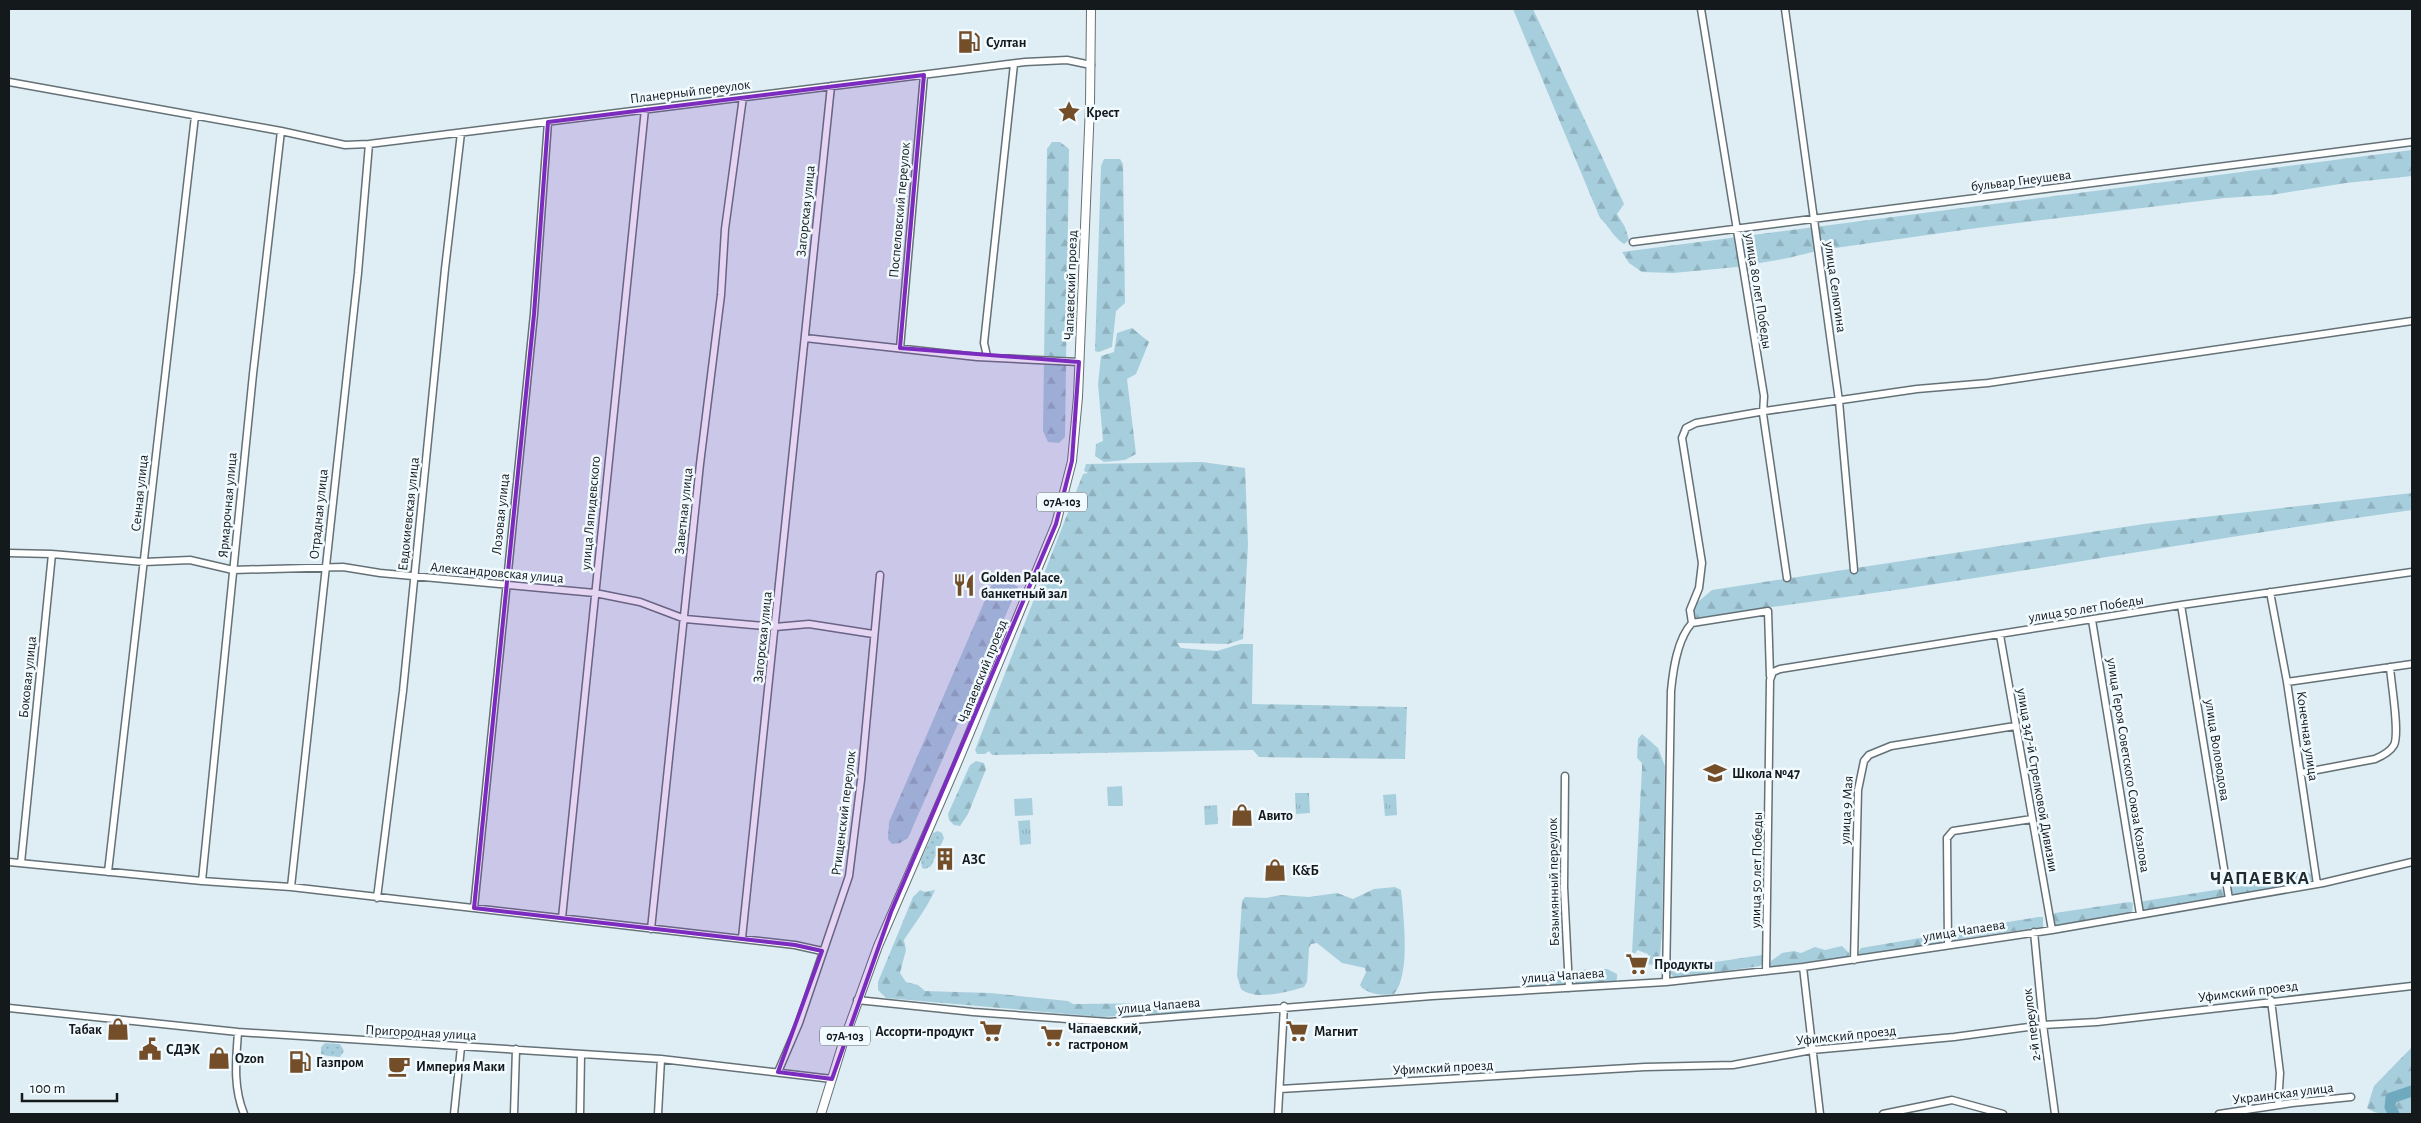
<svg xmlns="http://www.w3.org/2000/svg" width="2421" height="1123" viewBox="0 0 2421 1123" font-family="'Alegreya Sans',sans-serif">
	<style>
		.grass { fill: url(#grass-dots) }
		.forest { fill: url(#forest-firs) }
		.park { fill: url(#park-tufts) }
		.pitch { fill: #a7cedd }
		.lines { fill: none; stroke-linecap: round; stroke-linejoin: round }
		.river { stroke: #6fa9be; stroke-width: 11 }
		.minor-casing { stroke: #647176; stroke-width: 9 }
		.major-casing { stroke: #647176; stroke-width: 10 }
		.minor { stroke: #fff; stroke-width: 6 }
		.major { stroke: #fff; stroke-width: 8 }
		.marked { fill: #7b2cbf; fill-opacity: 0.2; stroke: #7b2cbf; stroke-width: 4; stroke-linejoin: round }
		.labels { text-anchor: middle; stroke-width: 5; stroke-linejoin: round; paint-order: stroke }
		.shield { fill: #f1fafe; stroke: #565c5f; stroke-width: 1 }
		.shield-label { font-size: 12px; font-weight: bold; fill: #14191b }
		.poi-label { font-size: 14px; font-weight: bold; fill: #14191b; stroke: #f1fafe; text-anchor: start }
		.street-label { font-size: 14px; fill: #14191b; stroke: #f1fafe }
		.district-label { font-size: 19px; font-weight: bold; letter-spacing: 1px; fill: #202c30; stroke: #f1fafe }
	</style>
	<defs>
		<pattern id="grass-dots" width="8" height="8" patternUnits="userSpaceOnUse" patternTransform="scale(1.25)"><rect width="8" height="8" fill="#a7cedd"/><path d="M2 2h.1M6 6h.1" fill="none" stroke="#8fb0bd" stroke-width="1.8" stroke-linecap="round"/></pattern>
		<pattern id="forest-firs" width="22" height="20" patternUnits="userSpaceOnUse" patternTransform="scale(1.25)"><rect width="22" height="20" fill="#a7cedd"/><path d="M5 1l3.5 6h-7zM16 11l3.5 6h-7z" fill="#8fb0bd"/></pattern>
		<pattern id="park-tufts" width="24" height="20" patternUnits="userSpaceOnUse" patternTransform="scale(1.25)"><rect width="24" height="20" fill="#a7cedd"/><path d="M3 7l-1-3M5 7V3M7 7l1-3M15 17l-1-3M17 17v-4M19 17l1-3" fill="none" stroke="#8fb0bd"/></pattern>
	</defs>
	<rect width="100%" height="100%" fill="#dfeef4"/>
	<!-- grass -->
	<path class="grass" d="M938,831L942,833L944,838L931,866L925,869L922,868L921,860L933,833Z
		M325,1043L340,1044L344,1051L340,1057L321,1055V1047Z"/>
	<!-- forest -->
	<path class="forest" d="M1513,9H1533L1624,204L1617,214L1625,227L1629,240L1624,244C1613,237 1609,226 1600,218Z
		M1052,142H1060L1069,149L1065,437L1059,443L1048,442L1043,431L1047,149Z
		M2412,150V176L2346,183L2271,195L2225,198L1977,228L1821,250L1788,258L1737,267L1673,273L1642,272L1629,263L1622,252Z
		M1104,159H1120L1123,164L1125,303L1116,311L1112,347L1099,352L1095,351L1101,166Z
		M1132,328L1149,342L1136,374L1127,379L1136,454L1125,460L1104,462L1095,456L1096,444L1103,441L1098,384L1101,356L1114,352L1117,333Z
		M1202,462L1245,468L1248,544L1243,639L1228,644L1177,643L1181,648L1217,651L1240,644H1253L1252,704L1407,707L1405,759L1259,757L1253,750L992,755L989,751L985,754H977L975,750L1083,474L1088,473L1084,471L1086,464Z
		M2412,493V510C2196,540 1981,581 1764,608L1757,612L1699,622L1693,612L1698,602L1712,590L2144,524Z
		M1008,580L1018,587L908,838L900,843L892,844L888,839L889,822L992,584Z
		M1642,734L1658,748L1665,766L1662,930L1660,956L1654,965L1647,964L1648,954L1637,950L1636,953H1632L1642,768V763L1637,758L1638,739Z
		M976,761L984,763L986,769L968,814L960,826L954,825L949,820L948,814L970,765Z
		M2307,872L2311,874L2312,880L2310,882L2236,896L2232,894L2231,888L2233,886Z
		M1395,887L1401,890L1402,899C1404,923 1410,975 1394,994C1384,996 1365,994 1360,985L1366,972L1365,968L1342,963L1317,943L1311,944L1309,948L1307,982L1304,987C1288,992 1255,1001 1241,989L1237,976L1242,901L1245,897L1267,898L1280,895L1309,897L1337,893L1353,899L1374,889Z
		M2222,889L2224,896L2222,898L2143,910L2142,902L2144,901Z
		M920,890L925,892L935,890C927,908 915,923 904,940L906,950L900,973L906,982L918,985L925,991L990,993L1068,1001L1073,1004L1172,1003L1175,1010L1194,1009L1193,1012L1102,1017L886,998L878,990V982L913,897Z
		M2129,902L2133,903L2132,913L2057,926L2054,924L2052,916L2055,913Z
		M2038,917H2043V927L1952,940L1951,930L1955,933L1998,927L2002,923Z
		M1938,935L1943,937L1942,943L1859,955L1858,953L1861,948Z
		M1842,946L1849,953V957L1769,967L1771,961L1782,953L1794,951L1801,953L1815,947L1825,950Z
		M1762,955L1764,962L1760,966L1675,978L1670,973L1673,969L1682,967Z
		M1568,969L1570,985L1528,986L1527,976H1537L1540,973Z
		M1607,969L1617,974V979L1613,983L1578,985L1574,981V973L1576,970Z
		M2412,1047V1114C2397,1114 2379,1117 2367,1108L2374,1086Z"/>
	<!-- park -->
	<path class="park" d="M1295,793H1309L1310,813L1296,814Z
		M1396,794L1397,815L1385,816L1383,795Z
		M1217,805L1218,824L1205,825L1204,806Z
		M1030,820L1031,844L1020,845L1018,821Z"/>
	<!-- pitch -->
	<path class="pitch" d="M1122,786L1123,806H1108L1107,787Z
		M1032,798L1033,815L1015,816L1014,799Z"/>
	<g class="lines">
		<!-- river -->
		<path class="river" d="M2394,1114L2390,1107L2391,1098L2412,1091"/>
		<defs>
			<path id="minor" d="M1701,9L1764,396L1763,414L1787,578
				M1785,9L1839,401L1854,570
				M9,82L281,131L345,145L369,144L1025,62L1067,60L1091,65
				M1633,242L2412,142
				M805,338L977,357L1079,362
				M900,348L924,75
				M987,356L984,343L1014,64
				M9,553L52,554L144,562L190,560L233,570L343,567L380,573L595,593L640,602L685,619L775,627L809,624L873,634
				M2270,592L2287,682L2317,884
				M2181,605L2229,899
				M2092,620L2140,914
				M1692,623L1768,611L1770,676
				M2000,635L2052,930
				M2287,682L2412,664
				M2301,773L2375,759C2382,756 2390,752 2394,745C2400,733 2391,683 2390,667
				M1565,776L1564,887L1569,988
				M9,862L202,881L291,887L795,945L822,951
				M21,863L52,554
				M108,872L195,116
				M202,881L253,374L281,131
				M291,887L358,273L369,144
				M377,898L403,691L445,269L461,133
				M474,908L534,314L548,122
				M562,918L645,109
				M651,929L700,464L721,295L725,229L743,97
				M2034,932L2043,1025L2055,1114
				M742,938L831,86
				M1948,945L1947,838L1953,831L2032,819
				M1854,960L1858,790L1864,761L1869,755L1891,746L2015,726
				M1803,967L1820,1114
				M1766,971L1770,680L1773,672L1780,669L2181,605L2412,572
				M1666,982L1671,691C1673,670 1677,639 1692,623L1690,610L1699,588L1702,563L1682,438L1686,428L1696,423L1765,411L1917,389L1988,383L2412,321
				M857,1000L973,1012L1109,1022L1432,996L1666,982L1803,967L2052,930L2323,883L2412,862
				M2271,1000L2280,1073L2278,1105
				M9,1008L238,1032L661,1059L832,1079
				M238,1032C236,1061 233,1087 244,1114
				M778,1072L799,1023L849,876L861,780L880,575
				M1280,1089L1645,1067L1733,1065L1812,1050L1954,1037L2043,1025L2097,1022L2412,986
				M454,1114L461,1047
				M514,1114L516,1049
				M580,1114L581,1054
				M658,1114L661,1059
				M1278,1114L1284,1006
				M1883,1114L1952,1100L2003,1114
				M2219,1114L2292,1103L2351,1097"/>
			<path id="major" d="M821,1114L843,1043L878,946L956,766L1056,524L1072,461L1078,397L1090,105L1091,9"/>
		</defs>
		<!-- minor casing -->
		<use href="#minor" class="minor-casing"/>
		<!-- major casing -->
		<use href="#major" class="major-casing"/>
		<!-- minor -->
		<use href="#minor" class="minor"/>
		<!-- major -->
		<use href="#major" class="major"/>
	</g>
	<!-- marked area -->
	<path class="marked" d="M924,75L900,348L1079,362L1072,461L1056,524L891,912L832,1079L778,1072L822,951L795,945L474,908L534,314L548,122Z"/>
	<!-- icons -->
	<defs>
		<symbol id="fuel-bare" viewBox="-9 -9 18 18"><path d="M-5.5-6h7V0h2V4h1.3V-2.5L3-4.5l.8-.8L6-3V5H2.5V1h-1V6h-7ZM-4.2-4.7v3.2H.2V-4.7Z" fill="#734e29" stroke="#f1fafe" stroke-width="2.5" paint-order="stroke"/></symbol>
		<symbol id="sight-bare" viewBox="-9 -9 18 18"><path d="M0-6L1.8-2.2L6-1.7L2.9 1.2L3.7 5.4L0 3.3L-3.7 5.4L-2.9 1.2L-6-1.7L-1.8-2.2Z" fill="#734e29" stroke="#f1fafe" stroke-width="2.5" paint-order="stroke"/></symbol>
		<symbol id="restaurant-bare" viewBox="-9 -9 18 18"><path d="M-5-6h1v4h1v-4h1v4h1v-4h1v5L-1.5 .5V6h-2V.5L-5-1ZM5-6V6H3V1.5H1.5Q1.5-4 5-6Z" fill="#734e29" stroke="#f1fafe" stroke-width="2.5" paint-order="stroke"/></symbol>
		<symbol id="school-bare" viewBox="-9 -9 18 18"><path d="M0-5L7-2L0 1L-7-2ZM-4 1L0 2.5L4 1V4Q0 6-4 4Z" fill="#734e29" stroke="#f1fafe" stroke-width="2.5" paint-order="stroke"/></symbol>
		<symbol id="shop-bare" viewBox="-9 -9 18 18"><path d="M-5-2.5h2.3a2.7 3.5 0 0 1 5.4 0H5L5.5 6h-11ZM-1.5-2.5h3a1.5 2.3 0 0 0-3 0Z" fill="#734e29" stroke="#f1fafe" stroke-width="2.5" paint-order="stroke"/></symbol>
		<symbol id="building-bare" viewBox="-9 -9 18 18"><path d="M-4-6H4V6H1V3H-1V6H-4ZM-2.5-4.3h1.7v1.8h-1.7ZM.8-4.3h1.7v1.8H.8ZM-2.5-1h1.7V.8h-1.7ZM.8-1h1.7V.8H.8Z" fill="#734e29" stroke="#f1fafe" stroke-width="2.5" paint-order="stroke"/></symbol>
		<symbol id="supermarket-bare" viewBox="-9 -9 18 18"><path d="M-6-5.5h2.5l.6 2H6L4.5 2H-2.5L-4.4-4H-6ZM-1.5 3.2a1.3 1.3 0 1 0 .1 0ZM3 3.2a1.3 1.3 0 1 0 .1 0Z" fill="#734e29" stroke="#f1fafe" stroke-width="2.5" paint-order="stroke"/></symbol>
		<symbol id="civic-bare" viewBox="-9 -9 18 18"><path d="M-.6-6.5H3V-4.5H.6V-3L4-1V1h2V6H-6V1h2V-1L-.6-3ZM-1.2 2.5V6h2.4V2.5Z" fill="#734e29" stroke="#f1fafe" stroke-width="2.5" paint-order="stroke"/></symbol>
		<symbol id="cafe-bare" viewBox="-9 -9 18 18"><path d="M-5.5-4.5H6V0H3Q3 3.5 0 3.5H-2.5Q-5.5 3.5-5.5 0ZM3-3.2v2h1.7v-2ZM-6 4.5H4V6H-6Z" fill="#734e29" stroke="#f1fafe" stroke-width="2.5" paint-order="stroke"/></symbol>
	</defs>
	<g fill-rule="evenodd">
		<use href="#fuel-bare" x="953" y="26" width="32" height="32"/>
		<use href="#sight-bare" x="1053" y="96" width="32" height="32"/>
		<use href="#restaurant-bare" x="948" y="569" width="32" height="32"/>
		<use href="#school-bare" x="1699" y="757" width="32" height="32"/>
		<use href="#shop-bare" x="1226" y="799" width="32" height="32"/>
		<use href="#building-bare" x="929" y="843" width="32" height="32"/>
		<use href="#shop-bare" x="1259" y="854" width="32" height="32"/>
		<use href="#supermarket-bare" x="1621" y="948" width="32" height="32"/>
		<use href="#shop-bare" x="102" y="1013" width="32" height="32"/>
		<use href="#supermarket-bare" x="975" y="1015" width="32" height="32"/>
		<use href="#supermarket-bare" x="1281" y="1015" width="32" height="32"/>
		<use href="#supermarket-bare" x="1036" y="1020" width="32" height="32"/>
		<use href="#civic-bare" x="134" y="1033" width="32" height="32"/>
		<use href="#shop-bare" x="203" y="1042" width="32" height="32"/>
		<use href="#fuel-bare" x="284" y="1046" width="32" height="32"/>
		<use href="#cafe-bare" x="383" y="1050" width="32" height="32"/>
	</g>
	<g class="labels">
		<!-- shield labels -->
		<g class="shield">
			<rect x="1037" y="492.5" width="50" height="19" rx="4"/>
			<rect x="820" y="1026.5" width="50" height="19" rx="4"/>
		</g>
		<g class="shield-label">
			<text x="1062" y="506">07А-103</text>
			<text x="845" y="1040">07А-103</text>
		</g>
		<!-- poi labels -->
		<g class="poi-label">
			<text x="986" y="47">Султан</text>
			<text x="1086" y="117">Крест</text>
			<text x="981" y="582">Golden Palace,<tspan x="981" dy="16">банкетный зал</tspan></text>
			<text x="1732" y="778">Школа №47</text>
			<text x="1258" y="820">Авито</text>
			<text x="962" y="864">АЗС</text>
			<text x="1292" y="875">К&amp;Б</text>
			<text x="1654" y="969">Продукты</text>
			<text x="1068" y="1033">Чапаевский,<tspan x="1068" dy="16">гастроном</tspan></text>
			<text x="102" y="1034" text-anchor="end">Табак</text>
			<text x="974" y="1036" text-anchor="end">Ассорти-продукт</text>
			<text x="1314" y="1036">Магнит</text>
			<text x="166" y="1054">СДЭК</text>
			<text x="235" y="1063">Ozon</text>
			<text x="316" y="1067">Газпром</text>
			<text x="416" y="1071">Империя Маки</text>
		</g>
		<!-- street labels -->
		<g class="street-label">
			<text transform="translate(690 91) rotate(-7)" y="5">Планерный переулок</text>
			<text transform="translate(2021 180) rotate(-7)" y="5">бульвар Гнеушева</text>
			<text transform="translate(899 210) rotate(-85)" y="5">Поспеловский переулок</text>
			<text transform="translate(805 211) rotate(-84)" y="5">Загорская улица</text>
			<text transform="translate(1070 285) rotate(-88)" y="5">Чапаевский проезд</text>
			<text transform="translate(1836 287) rotate(82)" y="5">улица Селютина</text>
			<text transform="translate(1759 291) rotate(81)" y="5">улица 80 лет Победы</text>
			<text transform="translate(139 493) rotate(-84)" y="5">Сенная улица</text>
			<text transform="translate(227 505) rotate(-85)" y="5">Ярмарочная улица</text>
			<text transform="translate(683 511) rotate(-84)" y="5">Заветная улица</text>
			<text transform="translate(590 513) rotate(-85)" y="5">улица Ляпидевского</text>
			<text transform="translate(318 514) rotate(-84)" y="5">Отрадная улица</text>
			<text transform="translate(408 514) rotate(-84)" y="5">Евдокиевская улица</text>
			<text transform="translate(500 514) rotate(-84)" y="5">Лозовая улица</text>
			<text transform="translate(497 572) rotate(5)" y="5">Александровская улица</text>
			<text transform="translate(2086 608) rotate(-9)" y="5">улица 50 лет Победы</text>
			<text transform="translate(762 637) rotate(-84)" y="5">Загорская улица</text>
			<text transform="translate(982 671) rotate(-68)" y="5">Чапаевский проезд</text>
			<text transform="translate(27 677) rotate(-84)" y="5">Боковая улица</text>
			<text transform="translate(2308 736) rotate(82)" y="5">Конечная улица</text>
			<text transform="translate(2218 750) rotate(81)" y="5">улица Воловодова</text>
			<text transform="translate(2129 765) rotate(81)" y="5">улица Героя Советского Союза Козлова</text>
			<text transform="translate(2038 780) rotate(80)" y="5">улица 347-й Стрелковой Дивизии</text>
			<text transform="translate(1846 810) rotate(-87)" y="5">улица 9 Мая</text>
			<text transform="translate(843 813) rotate(-83)" y="5">Ртищенский переулок</text>
			<text transform="translate(1756 870) rotate(-89)" y="5">улица 50 лет Победы</text>
			<text transform="translate(1553 882) rotate(-91)" y="5">Безымянный переулок</text>
			<text transform="translate(1964 930) rotate(-9)" y="5">улица Чапаева</text>
			<text transform="translate(1563 975) rotate(-4)" y="5">улица Чапаева</text>
			<text transform="translate(2248 991) rotate(-7)" y="5">Уфимский проезд</text>
			<text transform="translate(1159 1005) rotate(-5)" y="5">улица Чапаева</text>
			<text transform="translate(2031 1025) rotate(-97)" y="5">2-й переулок</text>
			<text transform="translate(421 1032) rotate(3)" y="5">Пригородная улица</text>
			<text transform="translate(1846 1035) rotate(-6)" y="5">Уфимский проезд</text>
			<text transform="translate(1443 1067) rotate(-3)" y="5">Уфимский проезд</text>
			<text transform="translate(2283 1093) rotate(-7)" y="5">Украинская улица</text>
		</g>
		<!-- district labels -->
		<g class="district-label">
			<text x="2260" y="884">ЧАПАЕВКА</text>
		</g>
	</g>
	<!-- border -->
	<rect width="2421" height="1123" fill="none" stroke="#14191b" stroke-width="20"/>
	<!-- scale -->
	<path d="M22 1093v8h95v-8" fill="none" stroke="#14191b" stroke-width="2.5"/>
	<text x="30" y="1093" font-size="15" fill="#14191b" stroke="#f1fafe" stroke-width="4" paint-order="stroke">100 m</text>
</svg>
